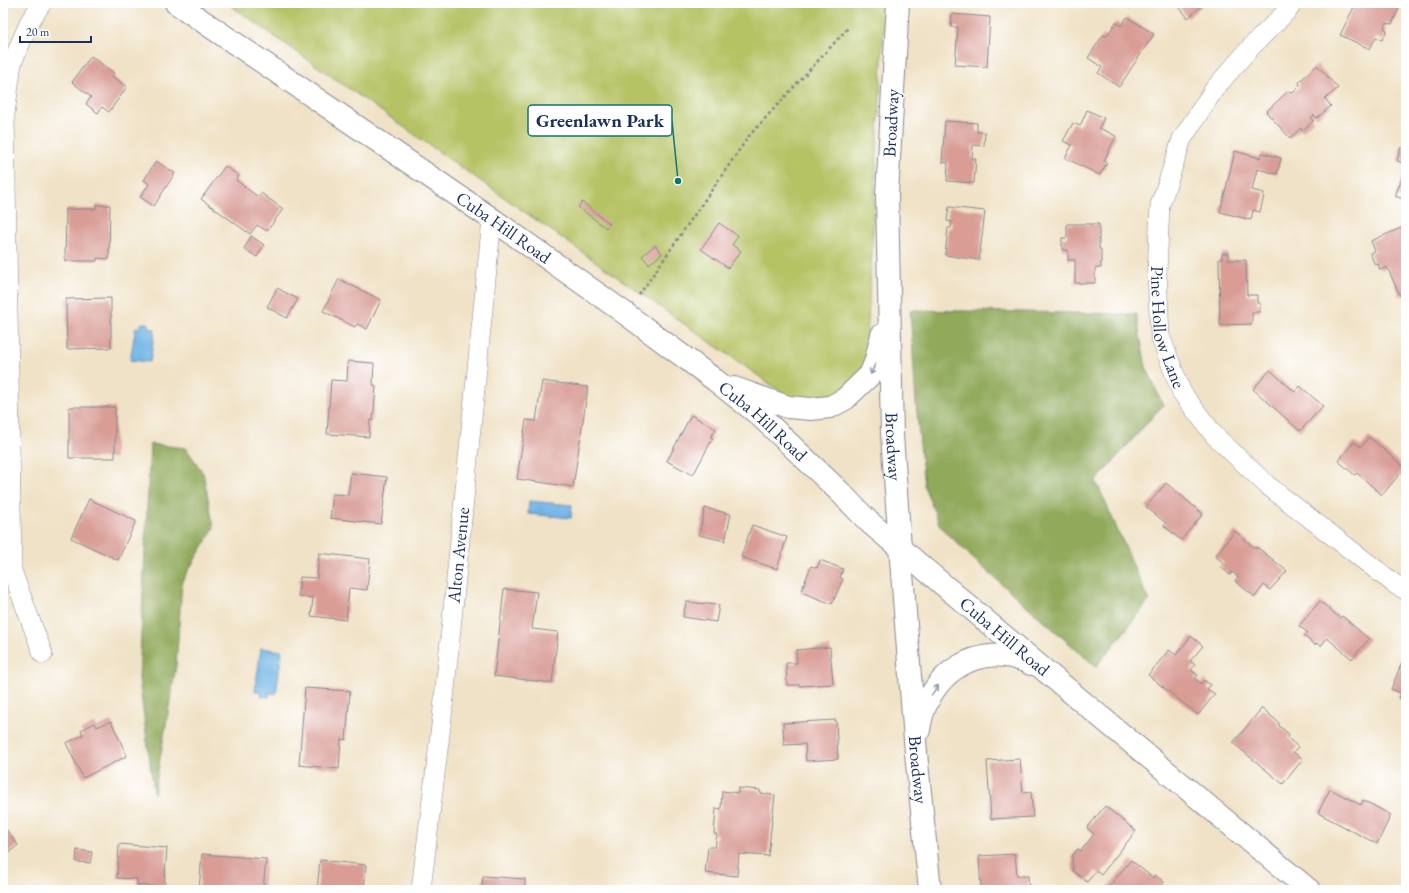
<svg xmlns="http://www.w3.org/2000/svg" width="1409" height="893" viewBox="0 0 1409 893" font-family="'EB Garamond',serif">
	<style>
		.green { fill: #b6c365; stroke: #687962 }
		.forest { fill: #90a95a; stroke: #566c5c }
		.water { fill: #6eb3e4; stroke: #4471a1 }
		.building { fill: #d99d96 }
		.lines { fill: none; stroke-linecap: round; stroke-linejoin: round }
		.minor-casing { stroke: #868892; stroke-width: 20 }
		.secondary-casing { stroke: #868892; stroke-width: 24 }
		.path { stroke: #868892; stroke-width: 2.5; stroke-dasharray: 3 3; stroke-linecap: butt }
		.minor { stroke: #fff; stroke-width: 19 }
		.secondary { stroke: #fff; stroke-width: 22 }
		.oneway { stroke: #8d97ae }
		.labels { text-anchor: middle; stroke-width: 3; stroke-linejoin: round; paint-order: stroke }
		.street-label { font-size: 18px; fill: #1b2f5e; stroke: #fff }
		.leader { fill: none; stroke: #0f766e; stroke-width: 1.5 }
		.callout-dot { fill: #0f766e; stroke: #fff; stroke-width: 1.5 }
		.callout { fill: #fff; stroke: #0f766e; stroke-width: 1.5 }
		.callout-label { font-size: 19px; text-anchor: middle; font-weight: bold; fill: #1b2f5e }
	</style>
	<rect width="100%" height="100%" fill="#fff"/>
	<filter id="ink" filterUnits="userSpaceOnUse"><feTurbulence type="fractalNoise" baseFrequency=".025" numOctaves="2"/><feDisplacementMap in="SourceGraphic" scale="8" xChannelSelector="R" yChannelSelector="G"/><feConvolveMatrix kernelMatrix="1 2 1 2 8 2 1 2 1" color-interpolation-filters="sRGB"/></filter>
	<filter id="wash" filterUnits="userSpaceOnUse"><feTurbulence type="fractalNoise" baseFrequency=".012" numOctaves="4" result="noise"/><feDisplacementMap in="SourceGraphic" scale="16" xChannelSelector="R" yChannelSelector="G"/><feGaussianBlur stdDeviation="0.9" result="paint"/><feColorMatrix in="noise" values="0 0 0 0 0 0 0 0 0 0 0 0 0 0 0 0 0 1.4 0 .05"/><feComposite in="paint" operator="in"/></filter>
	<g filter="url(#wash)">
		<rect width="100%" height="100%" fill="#f0e2c6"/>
		<!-- green -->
		<path class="green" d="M227,3H885L866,359L856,381L836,396L811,403L787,396Z"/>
		<!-- forest -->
		<path class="forest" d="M910,310L1136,314L1146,367L1163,405L1096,481L1149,601L1096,667L971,557L940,526L924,486L916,403Z
			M150,444L186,448L203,473L214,528L182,581L176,666L154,794L139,679Z"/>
		<!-- water -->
		<path class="water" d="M144,323H148L151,329H155L150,362L130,360L136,327L140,328L141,324Z
			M529,501L572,505L571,518L528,514Z
			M261,648L282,651L276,694L269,693V697L261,696L262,692L255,691Z"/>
		<g id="blocks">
			<!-- building -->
			<path class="building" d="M1176,3H1205L1188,18Z
				M1356,3H1399L1401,4L1392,24L1386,23L1384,28L1387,30L1382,40L1376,37L1370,49L1340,35Z
				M952,14L990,17L987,67L955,65L958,27H951Z
				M1127,17L1154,34L1119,87L1098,73L1102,67L1088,58L1103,35L1107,36L1116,22L1121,26Z
				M91,56L114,73L112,76L127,87L109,112L102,107L98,113L86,104L91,97L72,82Z
				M1317,65L1338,88L1325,99L1331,106L1317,118L1314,115L1311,118L1313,121L1302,131L1301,128L1290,138L1266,112L1288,91L1293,93L1300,86L1299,82Z
				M1087,110L1104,118L1099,128L1116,136L1104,161L1107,163L1100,175L1065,158L1072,145L1063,141L1073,123L1080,126Z
				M945,121L977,123V132H985L984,146L973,145L972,159H976L974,183L947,181L948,163L942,162Z
				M1401,147L1406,149V164L1397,161Z
				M1235,151L1260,158L1262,153L1281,158L1277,174L1257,169L1252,190L1264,193L1263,200L1260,212L1253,210L1251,220L1220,212Z
				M156,161L175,173L154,206L140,197L149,184L144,180Z
				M225,166L239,176L236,180L258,197L261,193L283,209L267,231L257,225L250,234L201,199Z
				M1406,168V200L1395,196Z
				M582,202L610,224L606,228L578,207Z
				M96,205H110L109,259L97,258V261H65L66,209H96Z
				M949,207L985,211L979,260L945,255L948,228H951L952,222L947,221Z
				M719,223L738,236L732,245L741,251L728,268L701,249Z
				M1067,224H1099V249H1101V268H1095V283H1075V260H1068V250H1062V238H1067Z
				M1401,228L1406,240V294L1400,296L1387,267L1380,270L1378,264L1375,265L1370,253L1375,251L1371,241Z
				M251,236L264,245L257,257L244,249Z
				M655,245L662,254L649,264L642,256Z
				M1222,253H1228V260H1246L1247,295H1257V303H1260V312H1252V324L1220,325L1219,259H1222Z
				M339,279L381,300L367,329L357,324L355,327L323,311Z
				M277,288L298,299L287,318L267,307Z
				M111,298V348L67,349L66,299Z
				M348,361L374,363L373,385L376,386L373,421L370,420L369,437L327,434L331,380L347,381Z
				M1270,370L1295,392L1300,386L1323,406L1300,431L1253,389Z
				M542,381L588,387L573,487L517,479L526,420L536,421Z
				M69,407H115V458H69Z
				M691,415L716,429L711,437L713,438L693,475L667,461Z
				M1369,437L1405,468L1382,495L1357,473L1355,475L1338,461L1354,442L1361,447Z
				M351,473L387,477L381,524L330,518L333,494L348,495Z
				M1166,483L1203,514L1181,540L1164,526L1166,523L1146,507Z
				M89,499L136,521L118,560L71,538Z
				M705,508L731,514L725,541L699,535Z
				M752,525L787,537L777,569L741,557Z
				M1235,531L1256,549L1257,547L1287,571L1270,590L1264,585L1255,597L1235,581L1238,577L1232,572L1230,575L1221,567L1224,563L1215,556Z
				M319,553L370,559L367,590L349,588L346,620L311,616L313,598L298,596L300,577L317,578Z
				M820,560L843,569L840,578L843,579L832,604L801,592L811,566L817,568Z
				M504,589L537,592L532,629L558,632L552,683L494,676Z
				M1320,601L1340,618L1342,616L1369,639L1352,659L1327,638L1321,646L1317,643L1315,645L1304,636L1308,633L1299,626Z
				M686,602L719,605L716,622L683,617Z
				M1191,636L1203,646L1190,661L1195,665L1191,670L1198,675L1195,679L1201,684L1204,680L1210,685L1207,689L1215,694L1198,715L1148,675L1169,650L1176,655Z
				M830,647L833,684L800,686V685H787L786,663H797L796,650Z
				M1403,660L1406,662V701L1399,698L1401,693L1391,689Z
				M305,688L350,691L346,740L341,739L339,769L299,765Z
				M1262,708L1279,723V726L1289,734L1288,738L1298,747L1293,752L1303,759L1283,784L1233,743Z
				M836,720L838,759L806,761L805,744L784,745L783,723Z
				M111,721L127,756L83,778L66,743L83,735L81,730L95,723L97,727Z
				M1020,759L1023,793L1031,792L1033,817L991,819L987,761Z
				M738,788L760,790V793L775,795L768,856L739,854L737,876L705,873L708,847H715L717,834H714L716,808L721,809L722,791L738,793Z
				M1330,789L1361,805L1363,800L1391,815L1377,844L1318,813Z
				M1105,806L1136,831L1101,875L1096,871L1087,882L1073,871L1072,856L1078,849L1081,851L1094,834L1087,828Z
				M3,826L18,845L3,857Z
				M119,844L167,848L164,887L137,885V879L117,878Z
				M77,850L92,852L90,863L76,862Z
				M202,854L266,859L263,890H199Z
				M1015,854L1017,876H1028L1029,890H981L979,856Z
				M320,860L366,865L364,890H317Z
				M1131,860L1153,878L1155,875L1164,882L1158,890H1106Z
				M483,876L525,879V890H482Z"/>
		</g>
	</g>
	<g filter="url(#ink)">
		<use href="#blocks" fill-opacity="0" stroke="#868892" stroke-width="1"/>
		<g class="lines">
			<defs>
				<g id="minor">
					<path d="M42,3L30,21L12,63L5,114L12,571L43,654"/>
					<path id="s1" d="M1292,3L1289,9L1251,47L1215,88L1182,139L1160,205L1157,273L1160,336L1182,393L1214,435L1267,485L1396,585L1406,590"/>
					<path id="s2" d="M421,890L443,709L492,219"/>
				</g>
				<g id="secondary">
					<path id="s3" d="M176,3L492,219L626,314L715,380L758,414L840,492L869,522L1043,669L1309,890"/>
					<path id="s4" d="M898,3L887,194L892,435L900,547L916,753L930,890"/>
					<path d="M734,388L788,407L811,409L830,407L845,399L870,375L875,363L882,335"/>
					<path d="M919,730C926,675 979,638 1031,664"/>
				</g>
			</defs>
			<!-- minor casing -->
			<use href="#minor" class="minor-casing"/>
			<!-- secondary casing -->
			<use href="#secondary" class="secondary-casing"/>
			<!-- path -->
			<path class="path" d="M639,295L749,136L848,28"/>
			<!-- minor -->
			<use href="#minor" class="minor"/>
			<!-- secondary -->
			<use href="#secondary" class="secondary"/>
		</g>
		<!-- one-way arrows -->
		<defs><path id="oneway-shaft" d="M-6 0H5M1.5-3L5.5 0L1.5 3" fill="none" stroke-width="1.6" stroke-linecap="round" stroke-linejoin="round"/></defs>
		<g class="oneway">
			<use href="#oneway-shaft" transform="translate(873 369) rotate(114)"/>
			<use href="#oneway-shaft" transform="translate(935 690) rotate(-55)"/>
		</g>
	</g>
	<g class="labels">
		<!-- street labels -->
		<g class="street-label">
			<text transform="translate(891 123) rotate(-87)" y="6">Broadway</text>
			<text dy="6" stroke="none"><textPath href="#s3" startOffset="397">Cuba Hill Road</textPath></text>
			<text dy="6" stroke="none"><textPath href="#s1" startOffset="369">Pine Hollow Lane</textPath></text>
			<text dy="6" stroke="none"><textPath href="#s3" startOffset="721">Cuba Hill Road</textPath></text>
			<text dy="6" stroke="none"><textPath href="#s4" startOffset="444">Broadway</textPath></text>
			<text dy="6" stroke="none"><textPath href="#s2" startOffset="337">Alton Avenue</textPath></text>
			<text dy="6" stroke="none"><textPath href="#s3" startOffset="1045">Cuba Hill Road</textPath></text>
			<text dy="6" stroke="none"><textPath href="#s4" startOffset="768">Broadway</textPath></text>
		</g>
	</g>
	<!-- callouts -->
	<path class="leader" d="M678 181L672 121"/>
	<circle class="callout-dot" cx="678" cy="181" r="4"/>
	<rect class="callout" x="528" y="105" width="144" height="31" rx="4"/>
	<g class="callout-label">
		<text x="600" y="127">Greenlawn Park</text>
	</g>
	<!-- margin -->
	<rect width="1409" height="893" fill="none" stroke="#fff" stroke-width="16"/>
	<!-- scale -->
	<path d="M20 36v6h71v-6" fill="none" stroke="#1b2f5e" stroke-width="2"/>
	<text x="26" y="36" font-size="12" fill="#1b2f5e" stroke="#ffffff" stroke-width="3" paint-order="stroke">20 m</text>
</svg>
